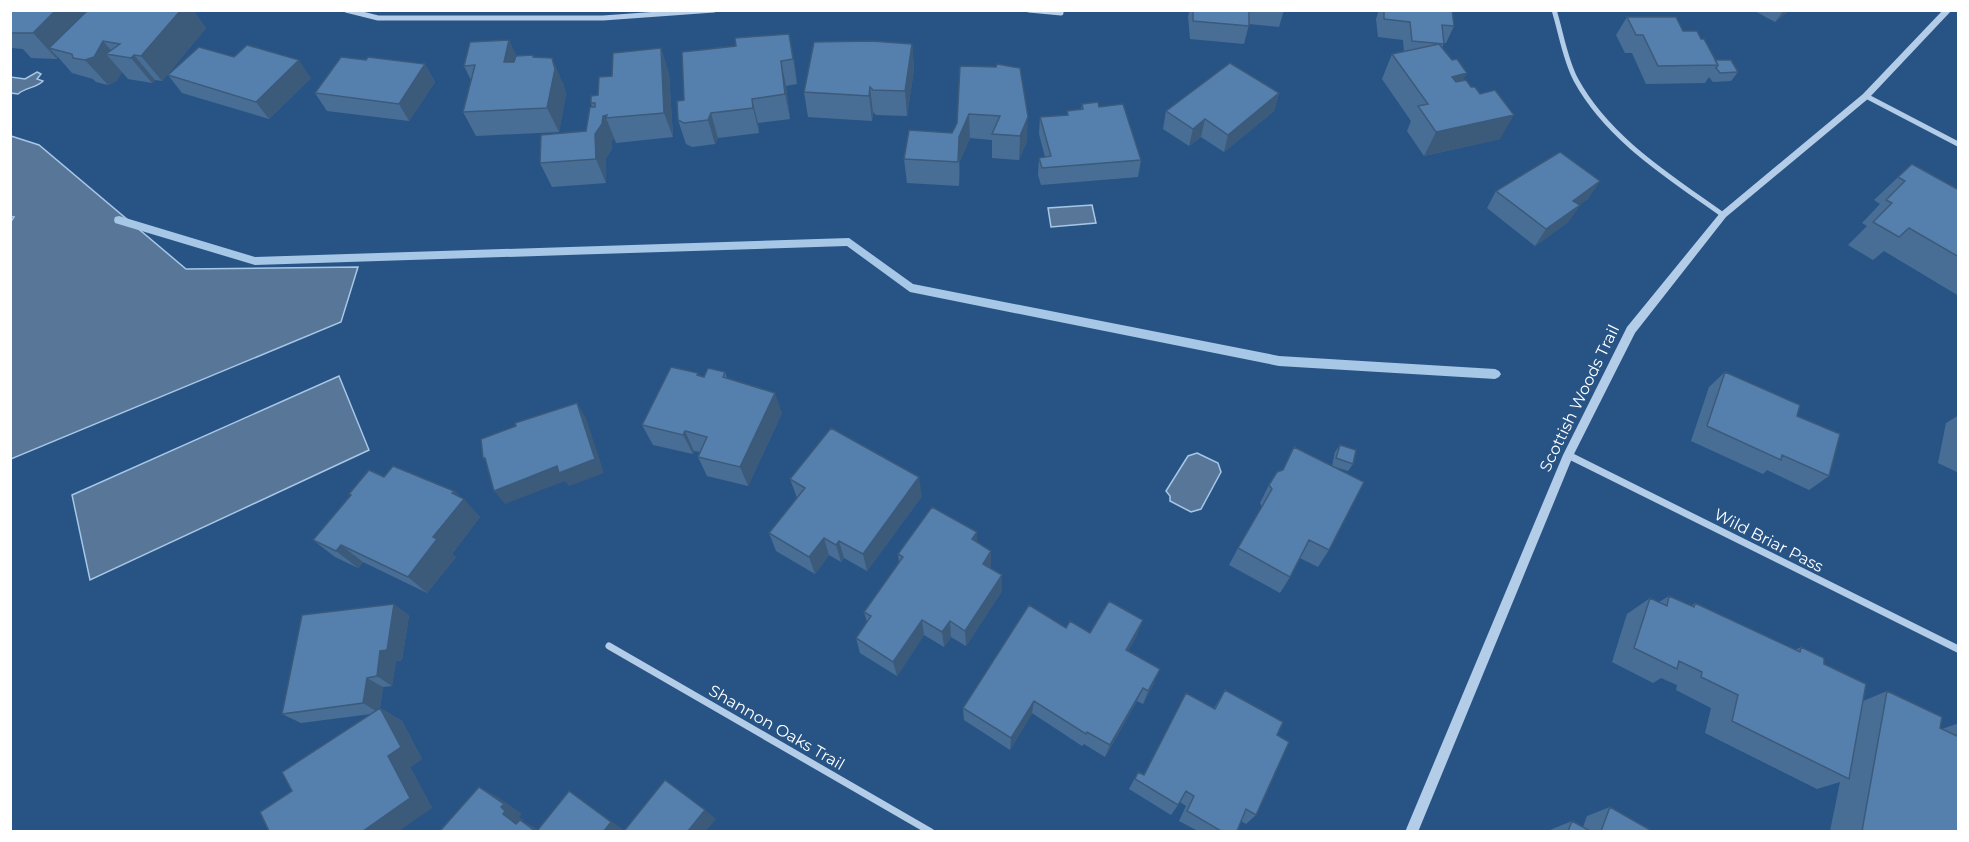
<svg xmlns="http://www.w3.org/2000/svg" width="1969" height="842" viewBox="0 0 1969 842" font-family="Montserrat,sans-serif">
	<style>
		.water { fill: #587798; stroke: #a7c7e7; stroke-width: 1.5 }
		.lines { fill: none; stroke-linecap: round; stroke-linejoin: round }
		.stream { fill: #a7c7e7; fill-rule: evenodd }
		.minor-far1 { stroke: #b3cce7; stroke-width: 5 }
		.minor { stroke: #b3cce7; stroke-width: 7 }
		.tertiary { fill: #b3cce7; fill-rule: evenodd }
		.wall { fill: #496e96 }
		.shaded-wall { fill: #3c5a7a }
		.building { fill: #5580ae; stroke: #3c5a7a; stroke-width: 1.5 }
		.labels { text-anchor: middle; stroke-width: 6; stroke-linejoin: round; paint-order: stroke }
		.street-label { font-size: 16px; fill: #fff; stroke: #285485 }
	</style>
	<rect width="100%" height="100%" fill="#285485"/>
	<!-- water -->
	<path class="water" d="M37,72L41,74L37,79L43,81C37,88 26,87 18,94L11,93V77L25,79Z
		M11,136L39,145L186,269L358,267L341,322L11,459L10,223L14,217L10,216Z
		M1092,205L1096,223L1051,227L1048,208Z
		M339,376L369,450L90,580L72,495Z
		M1197,453L1218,463L1221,472L1201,509L1191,512L1170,501V496L1166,491L1188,456Z"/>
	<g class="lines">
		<!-- stream -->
		<path class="stream" d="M119,216L255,257L849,238L913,284L1279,356L1495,369L1499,371L1501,374L1499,377L1495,379L1279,366L910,292L847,246L255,265L115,223L114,220L115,217Z"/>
		<!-- minor-far1 -->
		<path class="minor-far1" d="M346,10L378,18H603L714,10
			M1029,10L1061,13V10
			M1554,10C1561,32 1565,60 1576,80C1608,139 1670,177 1723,215
			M1866,96L1958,144"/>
		<!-- minor -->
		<path class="minor" d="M1568,455L1958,649
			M609,646L931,832"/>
		<!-- tertiary -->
		<path class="tertiary" d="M1943,10H1952L1869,98L1726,217L1635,333L1573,456L1418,832H1405L1563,455L1627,327L1720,213L1863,94Z"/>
	</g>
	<!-- wall -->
	<path class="wall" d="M10,10H193L206,28L162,81L155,80L152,83L128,79L122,72L116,81L108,85L96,82L93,79L72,73L58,57L57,59L31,58L23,49L12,48L10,49Z
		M1190,10H1284L1279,27L1249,24L1244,44L1190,39L1188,16Z
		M1379,10H1452L1454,26L1446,43H1444L1442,48L1464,81L1500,139L1424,156L1407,131L1411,121L1382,79L1392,54L1404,52L1403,40L1378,37L1376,19Z
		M1753,10H1790L1775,22Z
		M1627,17L1683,31L1701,39L1715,60L1738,72L1731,81L1713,82L1709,77L1705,83L1646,84L1632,53H1625L1616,35Z
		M509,40L516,56L533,55L534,57L563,83L566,94L559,132L476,136L463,112L471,80L464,66Z
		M912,44L914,69L907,116L876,115L873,112L872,121L808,117L804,92Z
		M661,48L669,74L673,137L616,143L615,140H612V149L606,158V183L552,187L540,163L586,131L592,107L591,103L598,95L612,76Z
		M682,52L794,59L797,84L786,86L790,119L758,123L759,133L718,138L715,144L692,147L686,144L678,120L684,100Z
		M234,57L311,78L269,119L182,93L168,75Z
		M366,60L425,64L435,82L409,121L327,111L315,93Z
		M960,66L1027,141L1019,160L992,158V140L970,138L960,161L959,186L907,183L904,159L952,133L957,123Z
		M1279,93L1274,111L1224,152L1201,137L1189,146L1163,129L1166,111Z
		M1082,104L1099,107L1141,160L1138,177L1041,185L1038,175L1039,158L1045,157L1039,134L1040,117L1067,115V111L1081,109Z
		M1912,164L1959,190V296L1884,251L1873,260L1848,245L1867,226L1862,223L1880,204L1874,200Z
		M1496,191L1589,198L1579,205H1580L1568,222L1535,246L1487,208Z
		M725,372L727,378L782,413L748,486L707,476L698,457L700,452L694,451L693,454L653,445L642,425L699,376L704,377Z
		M1725,372L1797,416L1829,476L1809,490L1767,470L1763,474L1691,441L1709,387Z
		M1959,415V473L1938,463L1946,423Z
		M1340,445L1353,464L1348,471L1332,466L1335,452Z
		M1294,447L1329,550L1318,567L1300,558L1290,577L1280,593L1229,565L1238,548L1262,507L1260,503L1269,485L1282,471Z
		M384,477L454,491L480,517L452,554L456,557L427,593L363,562L358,568L335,557L313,540Z
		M790,479L922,496L867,571L844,558L841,562L829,555L815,574L776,551L769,533L797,498Z
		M977,532V542L991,568L1002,575V591L966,646L951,637L944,647L924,635L897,676L860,653L856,638L867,622L864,612L899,562L898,554Z
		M1669,596L1691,606L1695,603L1795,650L1801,647L1824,664L1863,701L1887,691L1942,729L1959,723V831H1830L1840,782L1817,789L1705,733L1711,708L1676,690L1677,685L1661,678L1653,683L1612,662L1627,614L1650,598L1659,602Z
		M409,615L402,660L396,661L392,686L383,687L380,708L402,721L422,759L410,767L432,808L292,791L371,714L301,723L282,714Z
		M1066,628L1090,633L1137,635L1128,651L1154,683L1143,704L1137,701L1105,757L1084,744L1082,746L1032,713L1010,750L964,720L963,708Z
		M1225,690L1277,735L1256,815L1246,824L1241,821L1237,831H1198L1179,821L1186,806L1180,802L1171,815L1129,789L1138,772L1143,775L1214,708Z
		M1610,807L1652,831H1549L1550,830L1572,821L1583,827L1587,816Z"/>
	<!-- shaded-wall -->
	<path class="shaded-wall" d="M56,10H96L49,48L58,57L57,59L33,33Z
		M181,10H193L206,28L162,81L141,56Z
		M1784,10H1790L1775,22Z
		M789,34L794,59L797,84Z
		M509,40L521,65L504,62Z
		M103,41L116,56L106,54L122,72L116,81L108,85L85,60Z
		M912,44L914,69L907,116L905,91Z
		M661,48L669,74L673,137L664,113Z
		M134,55L155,80L152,83L131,58Z
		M552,58L563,83L566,94L559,132L547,108Z
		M299,60L311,78L269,119L256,102Z
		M781,61L786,86L790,119L785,94Z
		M425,64L435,82L409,121L399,104Z
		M1467,73L1455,98L1452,77Z
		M870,87L873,112L872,121L869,96Z
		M1279,93L1274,111L1224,152L1228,135Z
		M752,99L758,123L759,133L753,108Z
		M711,113L718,138L715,144L708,120Z
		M969,114L970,138L960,161L959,186V137Z
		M607,115L606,118L615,140H612V149L606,158V183L596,159L595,134L603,116Z
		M1514,115L1500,139L1424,156L1436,132Z
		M1028,117L1027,141L1019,160L1020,136Z
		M1205,119L1201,137L1189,146L1193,129Z
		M1600,181L1589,198L1562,217L1573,201Z
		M1580,205L1568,222L1535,246L1546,229Z
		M775,393L782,413L748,486L740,467Z
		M577,403L586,418L604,473L569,486L565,481L505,504L494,491Z
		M685,431L694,451L693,454L683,435Z
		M919,477L922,496L867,571L863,554Z
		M454,491L463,500L464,499L480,517L452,554L456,557L427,593L408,577L433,537L452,493Z
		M977,532V549L972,539Z
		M824,538L829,555L815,574L809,557Z
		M839,541L844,558L841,562L836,545Z
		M341,545L363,562L358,568L336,551Z
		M991,551V568L983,564Z
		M1002,575V591L966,646L965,631Z
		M394,604L409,615L402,660L396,661L392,686L377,676L380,651Z
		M922,620L924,635L897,676L893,662Z
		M1143,620L1137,635L1121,664L1126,650Z
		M950,621L951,637L944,647L942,632Z
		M1160,669L1154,683L1143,704L1148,691Z
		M367,678L383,687L379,713L363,703Z
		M1143,688L1137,701L1105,757L1110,745Z
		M1034,701L1032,713L1010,750L1011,738Z
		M380,708L402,721L422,759L410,767L432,808L399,831H363Z
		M479,787L498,797L522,814L519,817L524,820L523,821L541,831H535L516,824L503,814L501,807Z
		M569,791L584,801L625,831H604Z
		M705,810L716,819L706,831H688Z"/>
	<!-- building -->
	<path class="building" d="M10,10H56L33,33H10Z
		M88,10H181L141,56L134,55L131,58L106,54L120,44L103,41L94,57L85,60L73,58L72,54L49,48Z
		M1193,10H1249V26L1193,21Z
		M1384,10H1452L1454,26L1442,25L1444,44L1412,41L1410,22L1384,19Z
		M1627,17H1676L1683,31H1697L1701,39H1704L1718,65L1658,66L1643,35H1636Z
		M789,34L793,59L781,61L785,94L752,99L753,108L711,113L708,120L684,123L678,120L677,101L684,100L682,52L736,46L735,38Z
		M509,40L504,62H514L516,56L533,55V57L552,58L555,69L547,108L463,112L475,65L464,66L470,42Z
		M872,41L912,44L905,91L873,90L870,87L869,96L804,92L814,42Z
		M1439,44L1452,60L1457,59L1467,73L1452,77L1456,82L1466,80L1471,87H1475L1480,94L1495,90L1514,115L1436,132L1418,106L1428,104L1392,54Z
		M247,45L299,60L256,102L168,75L199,47L234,57Z
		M661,48L664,113L606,118L607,115L603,116L602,124L595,134L596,159L540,163L541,135L586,131L590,107H595V103H591V96L598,95L599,77L612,76L613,53Z
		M341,57L366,60L368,57L425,64L399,104L315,93Z
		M1715,60H1731L1738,72L1720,73L1716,68L1718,65Z
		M1230,63L1279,93L1228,135L1205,119L1193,129L1166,111Z
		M997,64L1020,68L1028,117L1020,136L992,134L1000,116L969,114L959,137L958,162L904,159L909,130L952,133L957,123L960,66L996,67Z
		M1098,102L1099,107L1123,104L1141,160L1042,168L1039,158L1051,156L1040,117L1068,115L1067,111L1083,109L1082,104Z
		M1560,152L1600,181L1573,201L1580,205L1546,229L1496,191Z
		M1912,164L1959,190V257L1909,228L1899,237L1873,222L1892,203L1886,200L1905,181L1898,177Z
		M671,367L698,373L697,375L704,377L708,368L725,372L723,377L775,393L740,467L698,457L707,437L685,431L683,435L642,425Z
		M1725,372L1800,405L1797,416L1840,434L1829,476L1782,455L1781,460L1707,426Z
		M577,403L595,459L559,473L557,466L494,491L485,458H483L481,439L516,426L515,423Z
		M831,428L919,477L863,554L839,541L836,545L824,538L809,557L769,533L805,488L790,479Z
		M1340,445L1356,450L1353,464L1336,458Z
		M1294,447L1364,482L1329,550L1309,540L1290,577L1238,548L1272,489L1269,485L1277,472L1283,470Z
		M393,466L454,491L452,493L464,499L433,537L437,539L408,577L341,545L336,551L313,540L351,495L349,494L369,470L384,477Z
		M932,507L977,532L972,539L991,551L983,564L1002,575L965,631L950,621L942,632L922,620L893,662L856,638L871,616L864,612L903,557L898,554Z
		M1669,596L1694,607L1695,603L1800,652L1801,647L1824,658V664L1866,684L1849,779L1732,721L1738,695L1701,677L1702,672L1679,661L1677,669L1634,648L1650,598L1667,606Z
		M1109,601L1143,620L1126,650L1160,669L1148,691L1143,688L1110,745L1087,732L1086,734L1034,701L1011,738L963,708L1029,605L1066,628L1070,621L1090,633Z
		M394,604L387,650L380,651L377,676L367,678L363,703L282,714L302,615Z
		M1225,690L1283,722L1277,735L1289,742L1256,815L1246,809L1237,831H1221L1187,811L1194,796L1186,791L1178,805L1135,779L1138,772L1144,775L1186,693L1215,709Z
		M1887,691L1942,717L1940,728L1959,737V831H1862Z
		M380,708L401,747L388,756L410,798L363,831H269L260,812L292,791L282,772Z
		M665,780L705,810L688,831H624Z
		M479,787L504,804L501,807L505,811L503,814L516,824L520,820L535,831H440Z
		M569,791L611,822L604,831H537Z
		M1610,807L1652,831H1601Z
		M1572,821L1590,831H1568Z"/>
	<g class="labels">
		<!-- street labels -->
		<g class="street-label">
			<text transform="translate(1579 398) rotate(-64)" y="6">Scottish Woods Trail</text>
			<text transform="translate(1769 540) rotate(27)" y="6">Wild Briar Pass</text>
			<text transform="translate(777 727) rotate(30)" y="6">Shannon Oaks Trail</text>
		</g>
	</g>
	<!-- border -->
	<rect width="1969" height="842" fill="none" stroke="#ffffff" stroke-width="24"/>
</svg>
